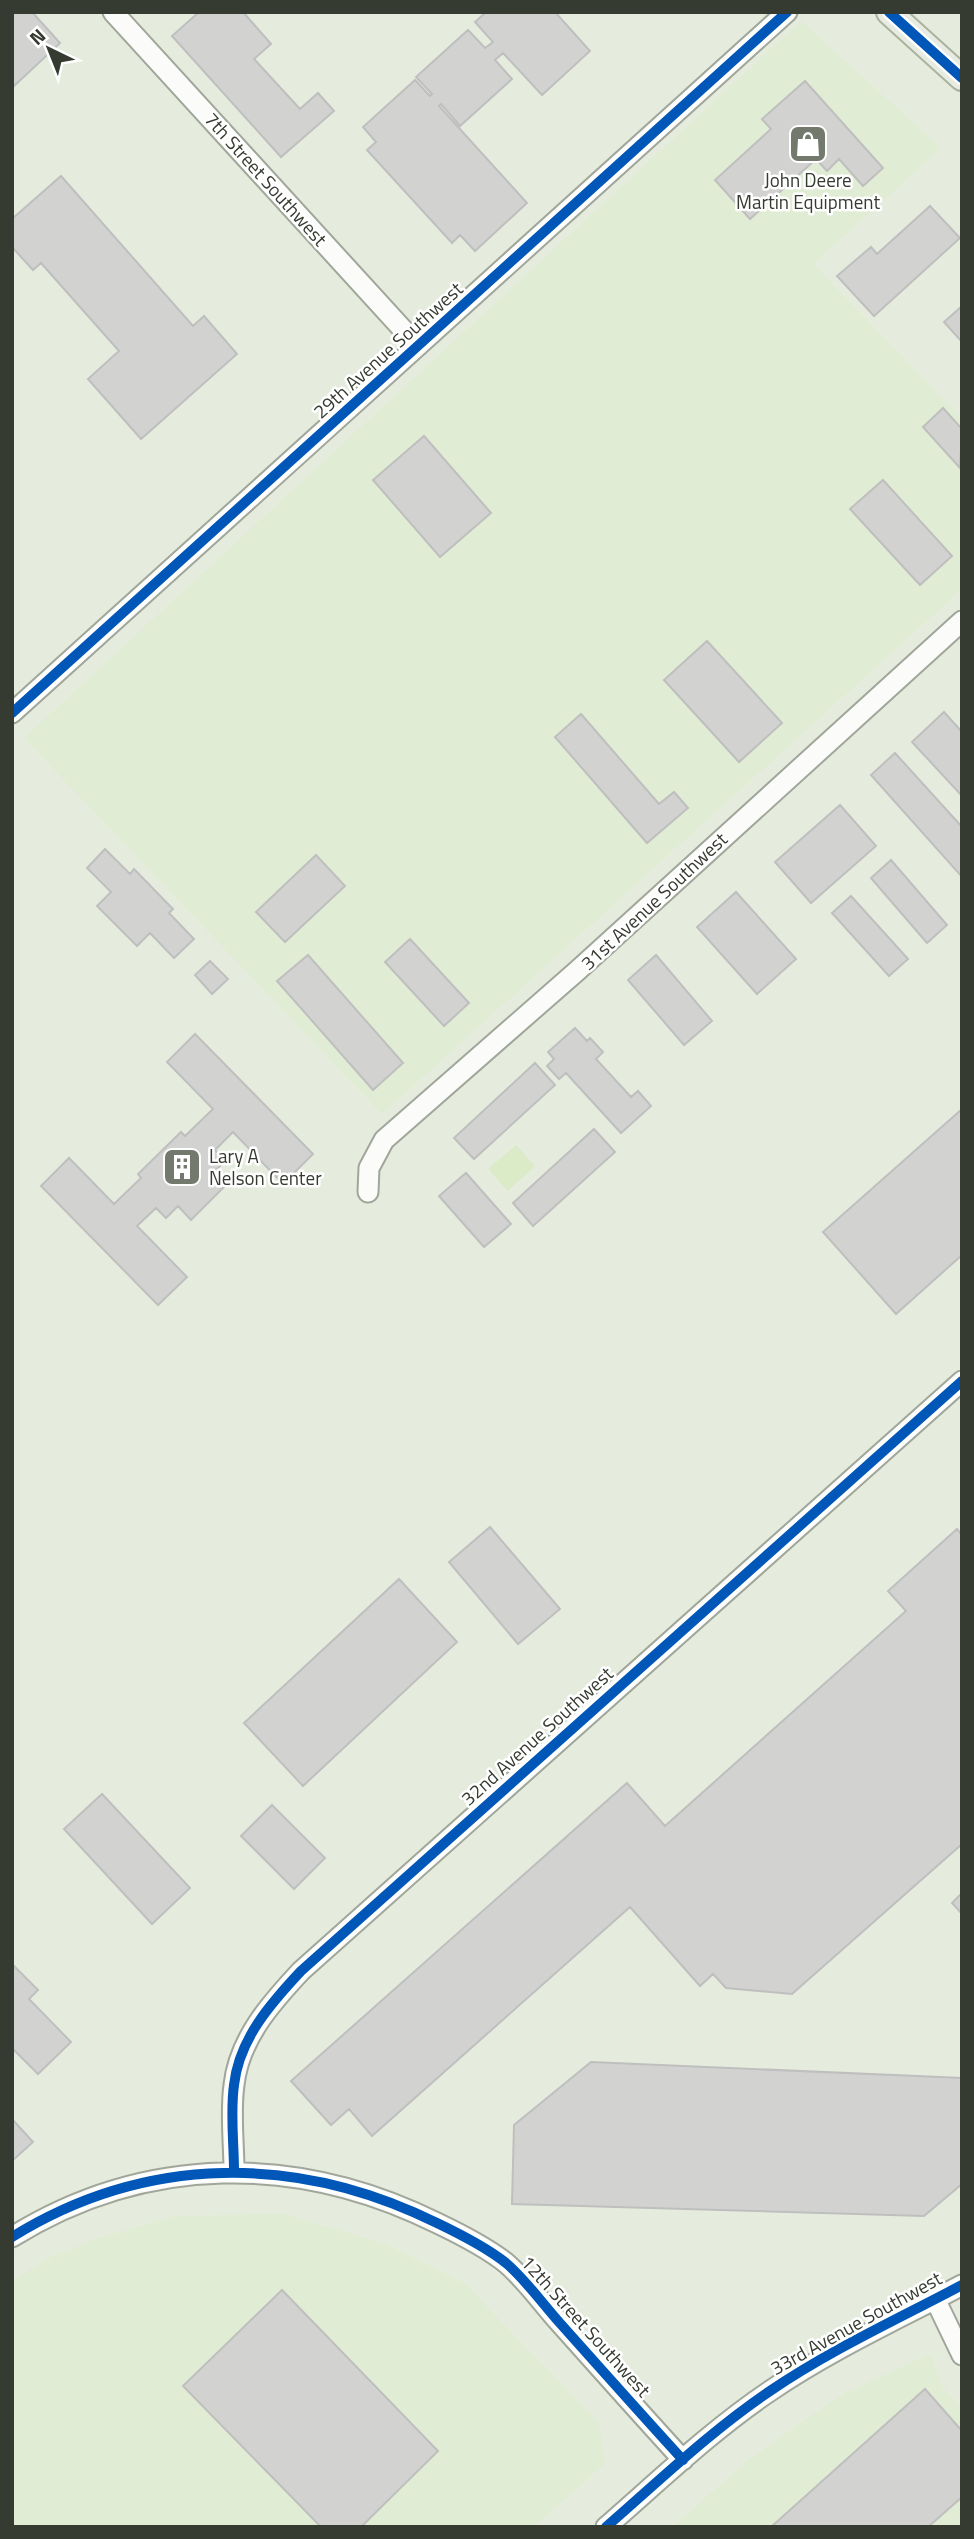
<svg xmlns="http://www.w3.org/2000/svg" width="974" height="2539" viewBox="0 0 974 2539" font-family="'Titillium Web',sans-serif">
	<style>
		.built { fill: #e0ecd3 }
		.green { fill: #dbeac7 }
		.building { fill: #d2d3d1; stroke: #bebfbe; stroke-width: 2 }
		.lines { fill: none; stroke-linecap: round; stroke-linejoin: round }
		.minor-casing { stroke: #a0a69a; stroke-width: 23 }
		.major-casing { stroke: #aab39e; stroke-width: 28 }
		.minor { stroke: #fbfcfa; stroke-width: 19 }
		.major { stroke: #e7ebe1; stroke-width: 24 }
		.cycleway-casing { stroke: #fff; stroke-width: 15 }
		.cycleway { stroke: #0057b8; stroke-width: 10 }
		.labels { text-anchor: middle; stroke-width: 5; stroke-linejoin: round; paint-order: stroke }
		.street-label { font-size: 19px; fill: #363b31; stroke: #fff }
		.poi-label { font-size: 19px; fill: #363b31; stroke: #fff }
	</style>
	<rect width="100%" height="100%" fill="#e5ecdd"/>
	<!-- built -->
	<path class="built" d="M801,21L941,148L813,264L962,419V589L382,1114L24,738Z
		M285,2214L385,2244L464,2283L599,2423L605,2464L533,2527H12V2281L53,2256L98,2238L176,2216Z
		M930,2354L942,2386L962,2408V2527H673L748,2460L842,2394Z"/>
	<!-- green -->
	<path class="green" d="M516,1145L535,1166L508,1191L488,1169Z"/>
	<!-- building -->
	<path class="building" d="M12,12H32L60,43L13,87Z
		M199,12H243L271,44L254,59L300,109L318,93L334,111L281,157L172,36Z
		M486,12H555L590,51L542,95L503,53L495,60L512,79L460,126L441,104L439,106L527,203L475,251L460,235L452,243L367,150L376,142L363,127L415,80L430,96L432,94L416,77L468,30L485,48L493,42L475,22Z
		M805,81L883,168L863,186L839,159L827,171L816,159L750,219L715,180L771,129L762,119Z
		M61,176L193,326L204,316L237,354L141,439L88,379L119,351L41,263L33,270L12,247V219Z
		M930,206L960,238L874,316L837,276L871,247L877,254Z
		M962,306V342L944,322Z
		M943,408L962,429L960,468L923,427Z
		M424,436L491,513L440,557L373,480Z
		M883,480L952,556L920,585L850,509Z
		M707,641L782,723L739,762L664,680Z
		M944,712L962,732V796L912,742Z
		M581,714L659,804L674,792L688,808L647,843L555,737Z
		M895,753L962,827V877L871,775Z
		M840,805L876,846L811,903L775,862Z
		M105,849L130,874L134,869L173,909L169,913L194,939L174,958L150,933L137,946L97,906L111,892L87,868Z
		M316,855L345,886L285,942L256,912Z
		M891,860L947,925L927,943L871,878Z
		M736,892L796,959L757,994L697,927Z
		M851,896L908,959L889,976L832,913Z
		M410,939L469,1003L444,1026L385,962Z
		M308,955L403,1063L373,1090L277,981Z
		M656,955L712,1021L684,1045L628,980Z
		M210,961L228,979L212,994L195,975Z
		M575,1028L587,1041L590,1038L603,1052L596,1059L631,1097L638,1091L651,1106L621,1133L566,1073L559,1079L547,1066L554,1059L548,1052Z
		M195,1034L313,1154L283,1184L233,1132L215,1150L225,1161L213,1173L225,1186L191,1220L178,1206L166,1218L156,1208L137,1226L187,1277L158,1305L41,1186L69,1158L114,1204L141,1178L138,1174L181,1132L185,1136L213,1109L167,1062Z
		M535,1063L555,1085L474,1159L454,1138Z
		M962,1109V1255L896,1314L823,1232Z
		M594,1129L615,1152L533,1226L513,1203Z
		M466,1173L511,1224L484,1247L439,1196Z
		M490,1527L560,1609L518,1644L449,1562Z
		M957,1529L962,1535V1844L792,1994L726,1988L713,1974L700,1986L630,1907L372,2136L349,2109L331,2125L291,2081L627,1783L665,1826L906,1611L888,1591Z
		M399,1579L457,1642L303,1786L244,1723Z
		M102,1794L190,1888L152,1924L64,1829Z
		M272,1805L325,1858L294,1889L241,1836Z
		M962,1893V1914L952,1903Z
		M12,1964L38,1990L29,1999L71,2042L38,2074L12,2048Z
		M591,2062L962,2078V2184L924,2216L512,2204L514,2125Z
		M12,2119L33,2142L12,2161Z
		M282,2290L438,2451L361,2527H321L183,2386Z
		M925,2389L962,2431V2497L928,2527H771Z"/>
	<g class="lines">
		<defs>
			<path id="minor" d="M113,12L418,346
				M12,713L787,12
				M368,1192L369,1168L384,1140L577,971L962,621
				M234,2171C234,2143 230,2113 234,2085C239,2039 271,2003 301,1971L962,1381
				M12,2237C146,2154 298,2154 437,2223C460,2234 486,2247 506,2263C525,2279 542,2303 559,2322C600,2368 641,2414 683,2460
				M935,2299L962,2355
				M606,2527C660,2480 712,2430 770,2391C830,2350 898,2319 962,2285"/>
			<path id="major" d="M889,12L962,78"/>
		</defs>
		<!-- minor casing -->
		<use href="#minor" class="minor-casing"/>
		<!-- major casing -->
		<use href="#major" class="major-casing"/>
		<!-- minor -->
		<use href="#minor" class="minor"/>
		<!-- major -->
		<use href="#major" class="major"/>
		<defs>
			<path id="cycleway" d="M889,12L962,78
				M12,713L787,12
				M234,2171C234,2143 230,2113 234,2085C239,2039 271,2003 301,1971L962,1381
				M12,2237C146,2154 298,2154 437,2223C460,2234 486,2247 506,2263C525,2279 542,2303 559,2322C600,2368 641,2414 683,2460
				M606,2527C660,2480 712,2430 770,2391C830,2350 898,2319 962,2285"/>
		</defs>
		<!-- cycleway casing -->
		<use href="#cycleway" class="cycleway-casing"/>
		<!-- cycleway -->
		<use href="#cycleway" class="cycleway"/>
	</g>
	<!-- icons -->
	<defs>
		<symbol id="shop-square" viewBox="-11 -11 22 22"><rect x="-9" y="-9" width="18" height="18" rx="4" fill="#73796d" stroke="#fff"/><path d="M-5-2.5h2.3a2.7 3.5 0 0 1 5.4 0H5L5.5 6h-11ZM-1.5-2.5h3a1.5 2.3 0 0 0-3 0Z" fill="#fff"/></symbol>
		<symbol id="building-square" viewBox="-11 -11 22 22"><rect x="-9" y="-9" width="18" height="18" rx="4" fill="#73796d" stroke="#fff"/><path d="M-4-6H4V6H1V3H-1V6H-4ZM-2.5-4.3h1.7v1.8h-1.7ZM.8-4.3h1.7v1.8H.8ZM-2.5-1h1.7V.8h-1.7ZM.8-1h1.7V.8H.8Z" fill="#fff"/></symbol>
	</defs>
	<g fill-rule="evenodd">
		<use href="#shop-square" x="786" y="122" width="44" height="44"/>
		<use href="#building-square" x="160" y="1145" width="44" height="44"/>
	</g>
	<g class="labels">
		<!-- street labels -->
		<g class="street-label">
			<text transform="translate(266 179) rotate(48)" y="7">7th Street Southwest</text>
			<text transform="translate(388 350) rotate(-42)" y="7">29th Avenue Southwest</text>
			<text transform="translate(654 901) rotate(-43)" y="7">31st Avenue Southwest</text>
			<text transform="translate(537 1736) rotate(-42)" y="7">32nd Avenue Southwest</text>
			<text transform="translate(856 2323) rotate(-29)" y="7">33rd Avenue Southwest</text>
			<text transform="translate(586 2326) rotate(48)" y="7">12th Street Southwest</text>
		</g>
		<!-- poi labels -->
		<g class="poi-label">
			<text x="808" y="187">John Deere<tspan x="808" dy="22">Martin Equipment</tspan></text>
			<text x="209" y="1163" text-anchor="start">Lary A<tspan x="209" dy="22">Nelson Center</tspan></text>
		</g>
	</g>
	<!-- border -->
	<rect width="974" height="2539" fill="none" stroke="#363b31" stroke-width="28"/>
	<!-- north arrow -->
	<g transform="translate(49 49) rotate(317)" stroke="#ffffff" stroke-width="5" paint-order="stroke">
	<path d="M0-5L12 26L0 18L-12 26Z" fill="#363b31"/>
	<text y="-10" font-size="19" font-weight="bold" text-anchor="middle" fill="#363b31">N</text>
	</g>
</svg>
